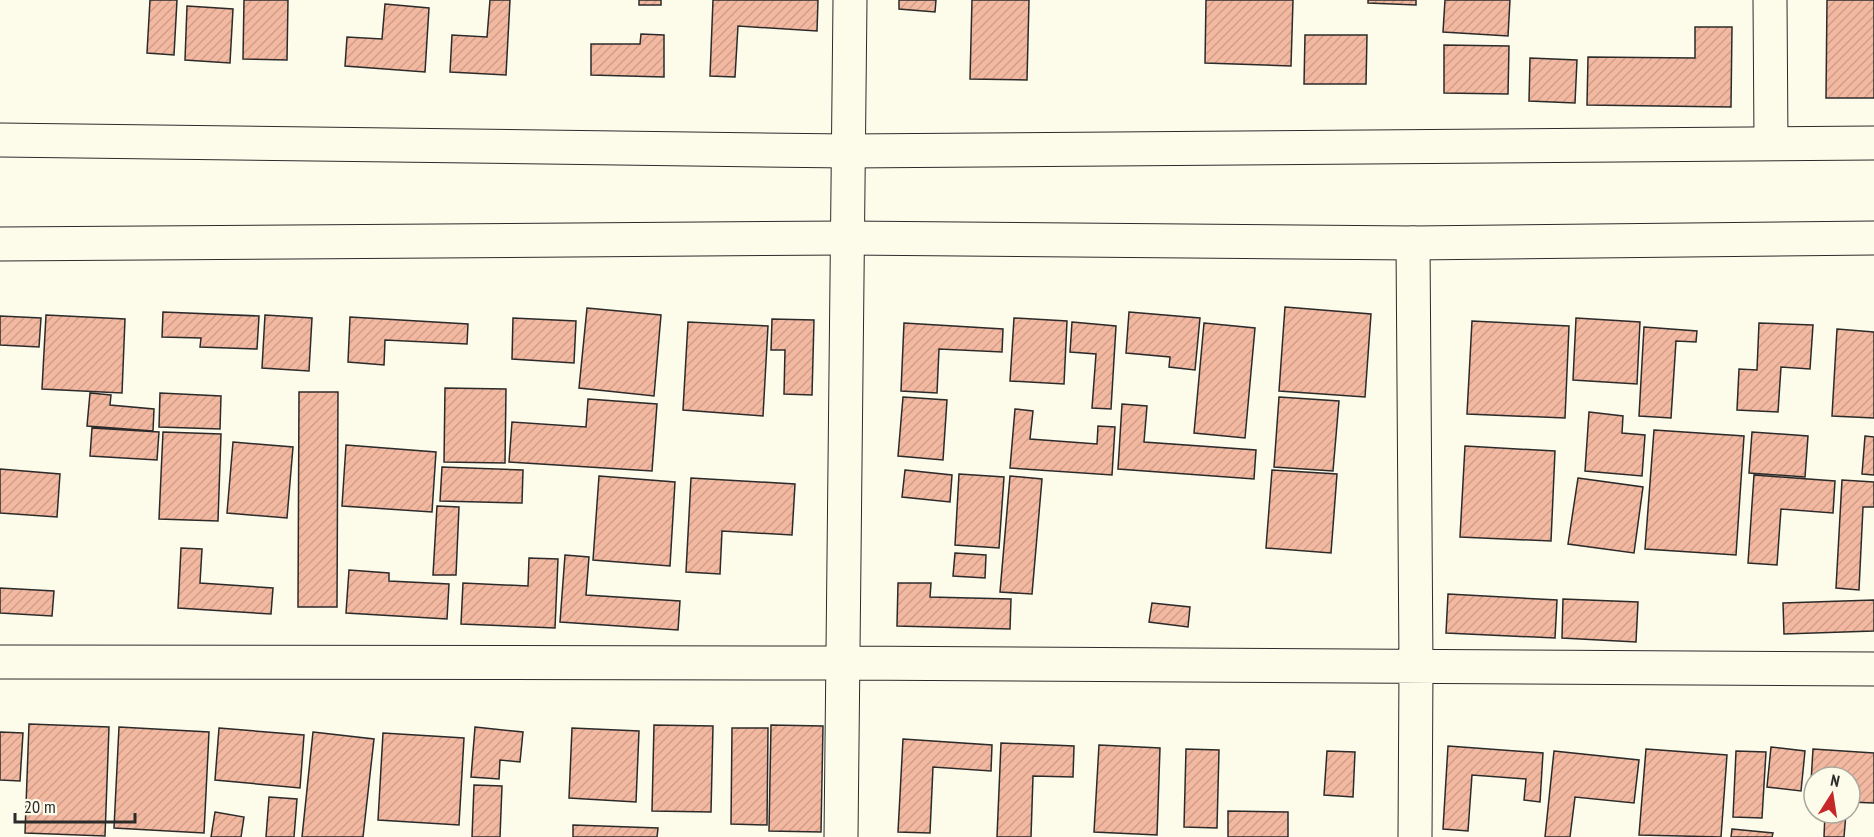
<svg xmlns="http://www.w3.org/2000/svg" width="1874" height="837" viewBox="0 0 1874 837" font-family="'PT Sans Narrow',sans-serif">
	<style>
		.building { fill: url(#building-hatch); stroke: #2b2b2b; stroke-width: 1.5 }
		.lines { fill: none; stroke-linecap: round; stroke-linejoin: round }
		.minor-casing { stroke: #2b2b2b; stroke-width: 35 }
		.major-casing { stroke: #2b2b2b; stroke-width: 35 }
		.minor { stroke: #fdfbea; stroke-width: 33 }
		.major { stroke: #fdfbea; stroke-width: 33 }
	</style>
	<defs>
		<pattern id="building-hatch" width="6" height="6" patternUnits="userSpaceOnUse" patternTransform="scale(1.5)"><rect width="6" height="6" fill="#f2b8a0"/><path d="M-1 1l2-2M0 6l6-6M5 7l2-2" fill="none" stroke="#d09e8a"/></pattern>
	</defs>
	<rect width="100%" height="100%" fill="#fdfbea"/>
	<!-- building -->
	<path class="building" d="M150,0H177L174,55L147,53Z
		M244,0H288L287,60L243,59Z
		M490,0H510L506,75L450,72L452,35L487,37Z
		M639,0H661V5H639Z
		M713,0H818L817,31L738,26L735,77L710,76Z
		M899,0H936L935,12L899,9Z
		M972,0H1029L1027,80L970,79Z
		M1206,0H1293L1291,66L1205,63Z
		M1368,0H1416V5L1368,3Z
		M1445,0H1510L1508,36L1443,32Z
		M1827,0H1874V98H1826Z
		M385,4L429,8L425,72L345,66L347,37L382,39Z
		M187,6L233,9L230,63L185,60Z
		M1695,27H1732L1731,107L1587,105L1588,57L1695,58Z
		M641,34L664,35V77L591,75V44H640Z
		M1305,35H1367L1366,84H1304Z
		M1444,45L1509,46L1508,94L1444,93Z
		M1530,58L1577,60L1575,103L1529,101Z
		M1285,307L1371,314L1365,397L1279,391Z
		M587,308L661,315L654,396L579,388Z
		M163,312L259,316L257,349L200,347L201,338L162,337Z
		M1129,312L1200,318L1195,370L1169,367L1170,357L1126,353Z
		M46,315L125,319L122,393L42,389Z
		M265,315L312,318L309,371L262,368Z
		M0,316L41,318L39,347L0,345Z
		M350,317L468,324L467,344L385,340L384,365L348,362Z
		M513,318L576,321L574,363L512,359Z
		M1014,318L1067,321L1064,384L1010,381Z
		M1576,318L1640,322L1637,384L1573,380Z
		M772,319L814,320L812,395L784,394L785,350H771Z
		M1472,321L1569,326L1565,418L1467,414Z
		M688,322L768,326L763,416L683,410Z
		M1072,322L1116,326L1111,409L1092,408L1096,354L1070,352Z
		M904,323L1003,329L1002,352L939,349L937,393L901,391Z
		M1204,323L1255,328L1245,438L1194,433Z
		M1759,323L1813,325L1810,369L1781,367L1778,412L1737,410L1739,369L1757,370Z
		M1644,327L1697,331L1696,342L1676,341L1671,418L1639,416Z
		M1837,329L1874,332V418L1832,416Z
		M445,388L506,389L505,463L444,462Z
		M299,392H338L337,607H298Z
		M90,393L111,395L110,405L154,409L153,431L87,426Z
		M160,393L221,396L220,429L159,427Z
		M903,397L947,400L943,460L898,456Z
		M1279,397L1339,401L1333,471L1274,467Z
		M588,399L657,404L652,471L509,462L512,422L586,427Z
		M1122,404L1147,406L1144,442L1256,450L1254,479L1118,469Z
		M1015,409L1033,411L1030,439L1097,444L1098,426L1115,427L1112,475L1010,468Z
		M1589,412L1623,416L1622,433L1645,435L1642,476L1585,471Z
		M92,428L159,432L157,460L90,456Z
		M1654,430L1744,436L1736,555L1645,549Z
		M163,432L221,434L218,521L159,519Z
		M1752,432L1808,436L1805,477L1749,473Z
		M1865,436L1874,437V475L1862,474Z
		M233,442L293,447L287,518L227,513Z
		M346,445L436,452L432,512L342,506Z
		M1465,446L1555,451L1551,541L1460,537Z
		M442,467L523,470L522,503L440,501Z
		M0,469L60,474L57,517L0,513Z
		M905,470L952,475L950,502L902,497Z
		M1272,470L1337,474L1331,553L1266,548Z
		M959,474L1004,477L999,548L955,545Z
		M1754,475L1835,481L1833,513L1781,509L1777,565L1748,563Z
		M599,476L675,482L670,566L593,560Z
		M1010,476L1042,479L1032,594L1000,592Z
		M691,478L795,484L792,535L722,531L720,574L686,572Z
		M1578,478L1643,487L1634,553L1568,544Z
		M1842,480L1874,482V507H1863L1859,590L1836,588Z
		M437,506L459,507L456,575H433Z
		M181,548L202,549L200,583L273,588L271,614L178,608Z
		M955,553L986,555L985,578L953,576Z
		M565,555L589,557L586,595L680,601L678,630L560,622Z
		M529,558L558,559L555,628L461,624L463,583L528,586Z
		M349,570L389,573V581L449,584L447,619L346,613Z
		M898,583H931L930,597L1011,599L1010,629L897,626Z
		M0,588L54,591L52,616L0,613Z
		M1448,594L1557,600L1555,638L1446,633Z
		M1563,599L1638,602L1636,642L1562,638Z
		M1874,600V631L1784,634L1783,603Z
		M1152,603L1190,607L1188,627L1149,622Z
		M29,724L109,727L105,836L25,833Z
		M654,725L713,726L711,812L652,811Z
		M771,725L823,726L821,832L769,831Z
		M119,727L209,732L204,833L114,828Z
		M475,727L523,732L520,762L500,760L499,779L471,777Z
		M219,728L304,735L300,788L215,780Z
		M572,728L639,731L636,802L569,798Z
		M732,728H768L767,825L731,824Z
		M0,732L23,733L20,781L0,780Z
		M313,732L374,739L363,837H302Z
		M383,733L464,738L459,825L378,820Z
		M903,739L992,745L991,771L933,767L930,833L898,832Z
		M1001,743L1074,746L1073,777L1033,776L1031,837H997Z
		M1099,745L1160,748L1157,835L1094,832Z
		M1448,746L1543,753L1540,802L1524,800L1526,779L1472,775L1468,831L1443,829Z
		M1771,747L1805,751L1801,791L1767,787Z
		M1186,749L1219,750L1217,828L1184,827Z
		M1646,749L1727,755L1721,837L1639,835Z
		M1813,749L1874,753V803L1850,802V777H1814V799H1810Z
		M1327,751L1355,752L1353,797L1324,795Z
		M1554,751L1639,760L1634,803L1575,797L1570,837H1545Z
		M1736,751L1766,752L1762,818L1733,817Z
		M474,785L502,786L500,837H472Z
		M269,797L297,799L294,837H266Z
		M1228,811L1288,812V837H1228Z
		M215,812L244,817L241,837H211Z
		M1825,813H1846L1844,837H1824Z
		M573,825L658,828L657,837H573Z
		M1732,829L1773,833L1772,837H1731Z"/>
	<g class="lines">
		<defs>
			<path id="minor" d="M1770,0L1771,142
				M1413,243L1416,667L1415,837
				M0,662L842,663L1874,669
				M841,837L850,0"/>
			<path id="major" d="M0,140L848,151L1874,143
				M0,244L847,238L1413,243L1874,238"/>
		</defs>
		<!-- minor casing -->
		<use href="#minor" class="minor-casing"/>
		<!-- major casing -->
		<use href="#major" class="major-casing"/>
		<!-- minor -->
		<use href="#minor" class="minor"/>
		<!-- major -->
		<use href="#major" class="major"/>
	</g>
	<!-- north arrow -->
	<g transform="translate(1832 795) rotate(12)"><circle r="28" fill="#fdfbea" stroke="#a9a89e" stroke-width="1.5"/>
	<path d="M0-4.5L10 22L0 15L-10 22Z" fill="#c62828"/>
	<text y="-9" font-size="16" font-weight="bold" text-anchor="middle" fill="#2b2b2b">N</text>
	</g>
	<!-- scale -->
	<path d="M15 813v9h120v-9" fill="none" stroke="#2b2b2b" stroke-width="3"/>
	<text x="24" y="813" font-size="18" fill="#2b2b2b" stroke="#fdfbea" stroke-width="4.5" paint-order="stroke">20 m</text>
</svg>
